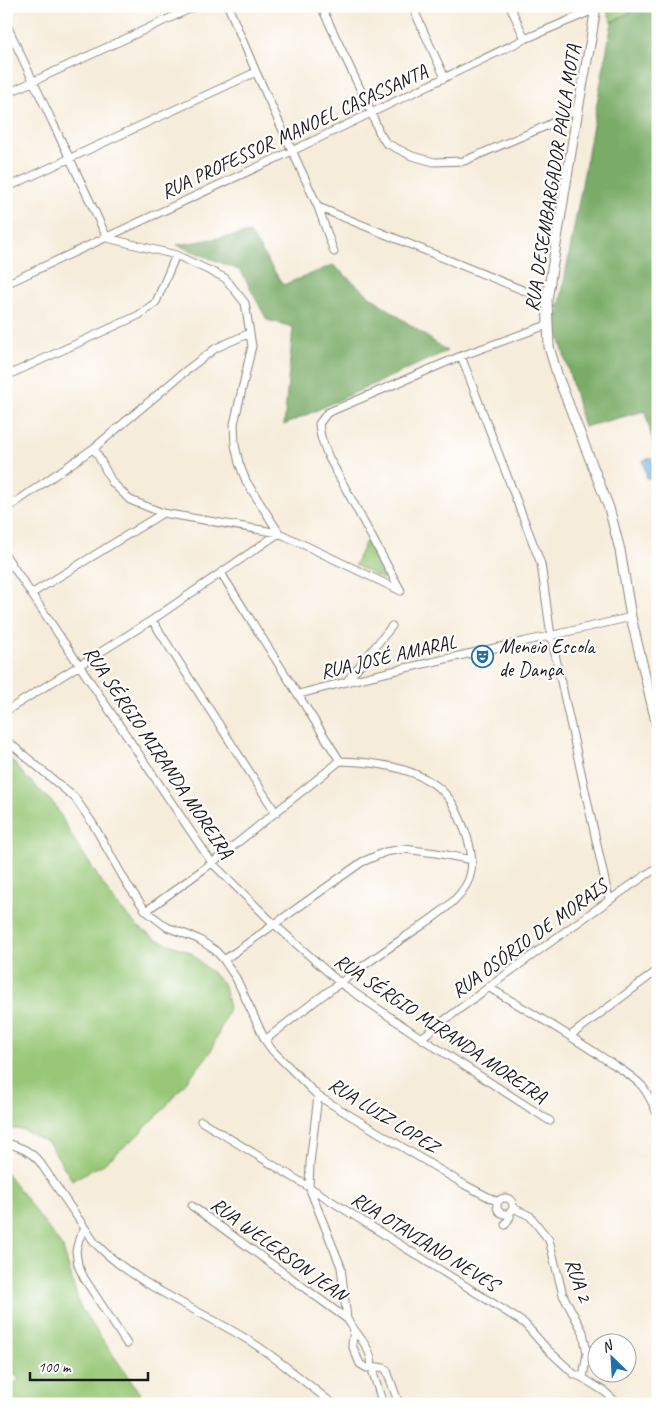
<svg xmlns="http://www.w3.org/2000/svg" width="664" height="1410" viewBox="0 0 664 1410" font-family="Caveat,sans-serif">
	<style>
		.green { fill: #98c877; stroke: #5a724a }
		.forest { fill: #7aac68; stroke: #4b6442 }
		.water { fill: #63a8d8; stroke: #40627a }
		.lines { fill: none; stroke-linecap: round; stroke-linejoin: round }
		.minor-casing { stroke: #89847b; stroke-width: 9 }
		.tertiary-casing { stroke: #89847b; stroke-width: 11 }
		.minor { stroke: #fff; stroke-width: 7 }
		.tertiary { stroke: #fff; stroke-width: 9 }
		.labels { text-anchor: middle; stroke-width: 4.5; stroke-linejoin: round; paint-order: stroke }
		.street-label { font-size: 20px; fill: #1c1c1c; stroke: #fff }
		.poi-label { font-size: 20px; fill: #1c1c1c; stroke: #fff; text-anchor: start }
	</style>
	<rect width="100%" height="100%" fill="#fff"/>
	<filter id="ink" filterUnits="userSpaceOnUse"><feTurbulence type="fractalNoise" baseFrequency=".02" numOctaves="2"/><feDisplacementMap in="SourceGraphic" scale="10" xChannelSelector="R" yChannelSelector="G"/><feConvolveMatrix kernelMatrix="1 2 1 2 8 2 1 2 1" color-interpolation-filters="sRGB"/></filter>
	<filter id="wash" filterUnits="userSpaceOnUse"><feTurbulence type="fractalNoise" baseFrequency=".0096" numOctaves="4" result="noise"/><feDisplacementMap in="SourceGraphic" scale="20" xChannelSelector="R" yChannelSelector="G"/><feGaussianBlur stdDeviation="1.12" result="paint"/><feColorMatrix in="noise" values="0 0 0 0 0 0 0 0 0 0 0 0 0 0 0 0 0 1.4 0 .05"/><feComposite in="paint" operator="in"/></filter>
	<g filter="url(#wash)">
		<rect width="100%" height="100%" fill="#f6ecda"/>
		<!-- green -->
		<path class="green" d="M605,6H642L612,22Z
			M366,541L384,580L355,565Z
			M6,754L26,777L55,805L71,835L114,901L137,926L156,939L190,952L223,983L229,1008L210,1053L161,1112L140,1133L104,1164L72,1180L49,1143L23,1130L6,1128Z
			M6,1172L63,1248L80,1307L147,1404H6V1392L19,1379L6,1367Z"/>
		<!-- forest -->
		<path class="forest" d="M642,6H658V462L645,411L584,427L556,325L612,22Z
			M250,233L283,285L333,265L371,297L447,351L284,425L293,327L267,320L241,271L177,245Z"/>
		<!-- water -->
		<path class="water" d="M652,458L656,477L647,479L643,460Z"/>
	</g>
	<g filter="url(#ink)">
		<g class="lines">
			<defs>
				<path id="minor" d="M228,6L256,72L318,207L547,300
					M321,6L371,112L379,132L386,143L412,156L434,162L464,161L546,126L578,109
					M412,6L445,78
					M510,6L525,39
					M6,23C39,95 74,166 107,238L176,255L225,278L245,303L252,346L234,424L235,445L239,463L246,481L279,533L152,620L6,711
					M6,94L196,6
					M6,188L256,72
					M318,207L334,252
					M6,284L292,151L525,39L596,9
					M461,356L541,564L551,636L609,899
					M6,376L139,315L156,302L176,255
					M94,448L112,482L130,500L163,513L279,533L401,591
					M6,509L94,448L188,369L216,348L250,333
					M6,556L212,863L274,924L340,983L421,1038L550,1121
					M221,573L340,761
					M401,591L328,456L321,437L319,424L327,413L461,356L547,325
					M31,594L163,513
					M152,620L276,813
					M347,681L392,626
					M299,694C408,665 520,644 631,617
					M6,740L75,798L93,824L127,884L146,911L167,927L198,939L215,950L224,960L236,978L265,1040L272,1050L318,1096L465,1185L498,1202
					M146,911L212,863L340,761C380,762 437,769 456,810C466,831 477,857 469,879C460,903 425,923 405,937C383,952 361,967 340,983C314,1001 290,1021 265,1040
					M224,960L362,862L385,852L404,849L436,853L472,860
					M488,987C527,1010 565,1032 602,1057C615,1066 631,1074 642,1086C649,1095 654,1106 658,1116
					M570,1036L658,970
					M421,1038C499,979 577,921 658,867
					M318,1096L310,1163L309,1187L341,1267L347,1319L354,1329
					M201,1121L309,1187L524,1323L547,1349L574,1374L583,1378L605,1392L618,1404
					M6,1143C20,1146 30,1151 39,1161L95,1243C139,1288 204,1311 256,1345C283,1363 307,1384 333,1404
					M497 1206a8 8 0 1 1 16 0a8 8 0 1 1-16 0Z
					M192,1206L347,1319
					M513,1208L530,1216L549,1240L563,1295L583,1332L587,1353L583,1378
					M505,1225L510,1217V1212
					M85,1228L79,1239L76,1251L78,1265L84,1278L127,1344
					M354,1329C361,1339 374,1354 371,1367L367,1368L360,1364L352,1345Z
					M383,1404L373,1373L375,1369L378,1367L384,1368L387,1371L399,1404"/>
				<path id="tertiary" d="M596,6L591,39L578,109L547,300L549,347L558,377L609,508L620,550L631,617L658,730"/>
			</defs>
			<!-- minor casing -->
			<use href="#minor" class="minor-casing"/>
			<!-- tertiary casing -->
			<use href="#tertiary" class="tertiary-casing"/>
			<!-- minor -->
			<use href="#minor" class="minor"/>
			<!-- tertiary -->
			<use href="#tertiary" class="tertiary"/>
		</g>
	</g>
	<!-- icons -->
	<defs>
		<symbol id="theatre-ring" viewBox="-11 -11 22 22"><circle r="9.5" fill="#fff" stroke="#1f6fb2" stroke-width="1.5"/><path d="M-5-5.5Q0-4 5-5.5V0Q5 5 0 6Q-5 5-5 0ZM-3.3-2.5H-1v1.5H-3.3ZM1-2.5H3.3v1.5H1ZM-2.8 1Q0 5.5 2.8 1Z" fill="#1f6fb2"/></symbol>
	</defs>
	<g fill-rule="evenodd">
		<use href="#theatre-ring" x="470" y="644" width="25" height="25"/>
	</g>
	<g class="labels">
		<!-- street labels -->
		<g class="street-label">
			<text transform="translate(294 131) rotate(-25)" y="7">RUA PROFESSOR MANOEL CASASSANTA</text>
			<text transform="translate(552 178) rotate(-81)" y="7">RUA DESEMBARGADOR PAULA MOTA</text>
			<text transform="translate(388 656) rotate(-13)" y="7">RUA JOSÉ AMARAL</text>
			<text transform="translate(159 752) rotate(56)" y="7">RUA SÉRGIO MIRANDA MOREIRA</text>
			<text transform="translate(529 938) rotate(-36)" y="7">RUA OSÓRIO DE MORAIS</text>
			<text transform="translate(441 1028) rotate(34)" y="7">RUA SÉRGIO MIRANDA MOREIRA</text>
			<text transform="translate(384 1115) rotate(32)" y="7">RUA LUIZ LOPEZ</text>
			<text transform="translate(425 1241) rotate(32)" y="7">RUA OTAVIANO NEVES</text>
			<text transform="translate(279 1249) rotate(36)" y="7">RUA WELERSON JEAN</text>
			<text transform="translate(579 1280) rotate(71)" y="7">RUA 2</text>
		</g>
		<!-- poi labels -->
		<g class="poi-label">
			<text x="499" y="653">Meneio Escola<tspan x="499" dy="23">de Dança</tspan></text>
		</g>
	</g>
	<!-- margin -->
	<rect width="664" height="1410" fill="none" stroke="#fff" stroke-width="25"/>
	<!-- north arrow -->
	<g transform="translate(612 1358) rotate(335)"><circle r="24" fill="#ffffff" stroke="#a4a4a4"/>
	<path d="M0-4L9 19L0 12L-9 19Z" fill="#1f6fb2"/>
	<text y="-8" font-size="14" font-weight="bold" text-anchor="middle" fill="#1c1c1c">N</text>
	</g>
	<!-- scale -->
	<path d="M30 1372v8h118v-8" fill="none" stroke="#1c1c1c" stroke-width="2.5"/>
	<text x="38" y="1372" font-size="15" fill="#1c1c1c" stroke="#ffffff" stroke-width="4" paint-order="stroke">100 m</text>
</svg>
